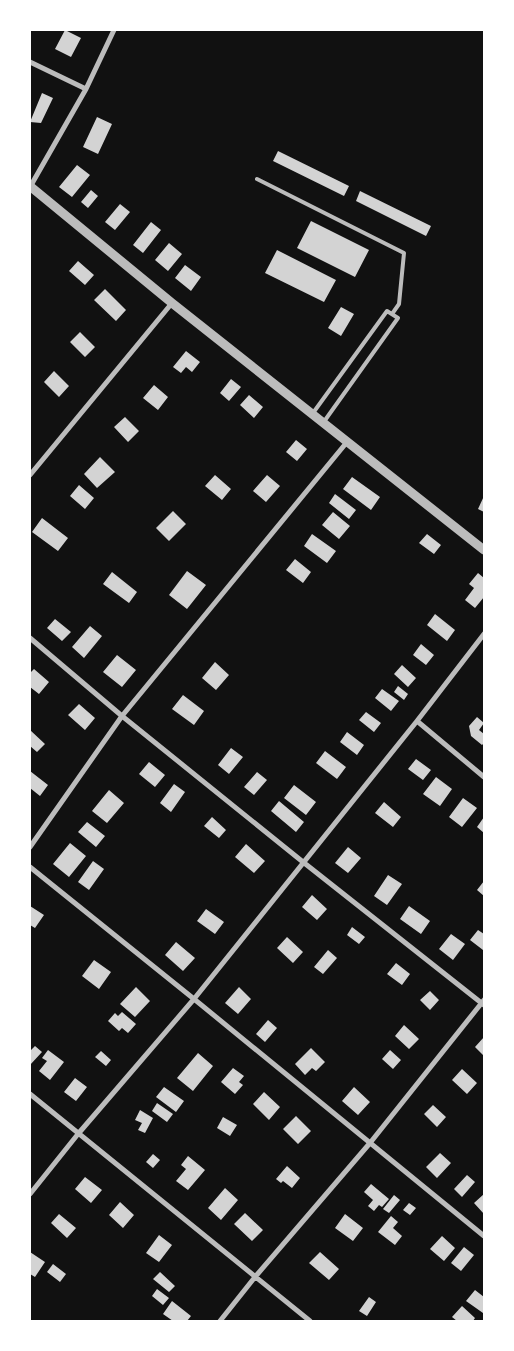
<svg xmlns="http://www.w3.org/2000/svg" width="514" height="1351" viewBox="0 0 514 1351" font-family="'Playfair Display',serif">
	<style>
		.building { fill: #d3d3d3 }
		.lines { fill: none; stroke-linecap: round; stroke-linejoin: round }
		.service { stroke: #bcbcbc; stroke-width: 4 }
		.minor { stroke: #bcbcbc; stroke-width: 5 }
		.tertiary { stroke: #bcbcbc; stroke-width: 9 }
	</style>
	<rect width="100%" height="100%" fill="#111"/>
	<!-- building -->
	<path class="building" d="M65,30L81,38L71,57L55,49Z
		M42,93L53,98L41,123L30,122Z
		M97,117L112,124L98,154L83,147Z
		M278,151L349,186L344,196L273,161Z
		M77,165L90,175L72,197L59,187Z
		M91,190L98,196L88,208L81,202Z
		M360,191L431,226L426,236L356,201Z
		M120,204L130,212L115,230L105,222Z
		M311,221L369,250L355,277L297,248Z
		M151,222L161,230L143,253L133,245Z
		M169,243L182,254L168,271L155,260Z
		M277,250L336,280L324,302L265,273Z
		M78,261L94,275L85,285L69,271Z
		M185,265L201,277L191,291L175,278Z
		M105,289L126,310L116,321L94,300Z
		M341,307L354,314L341,336L328,328Z
		M80,332L95,347L85,357L70,342Z
		M186,351L200,362L192,372L186,367L181,373L173,367Z
		M54,371L69,386L59,397L44,382Z
		M231,379L241,387L229,401L220,393Z
		M154,385L168,397L158,410L143,398Z
		M249,395L263,407L254,418L240,405Z
		M125,417L139,431L128,442L114,427Z
		M296,440L307,449L297,461L286,452Z
		M100,457L115,472L97,488L84,474Z
		M215,475L231,489L222,500L205,486Z
		M267,475L280,486L266,502L253,491Z
		M352,477L380,497L371,510L343,489Z
		M79,485L94,498L85,509L70,496Z
		M335,494L356,510L349,519L329,503Z
		M484,496V512L478,509Z
		M173,511L186,524L169,541L156,528Z
		M333,512L350,526L339,539L322,525Z
		M42,518L68,538L58,551L32,532Z
		M312,534L336,551L327,563L304,546Z
		M427,534L441,545L434,554L419,543Z
		M295,559L311,572L303,583L286,570Z
		M187,571L206,585L187,609L169,595Z
		M112,572L137,592L129,603L103,584Z
		M478,573L484,578V597L475,608L465,600L474,588L469,584Z
		M435,614L455,630L447,641L427,625Z
		M55,619L71,632L62,641L47,628Z
		M90,626L102,636L84,658L72,647Z
		M421,644L434,655L426,665L413,655Z
		M117,655L136,670L122,687L103,672Z
		M215,662L229,675L216,690L202,678Z
		M402,665L416,678L408,687L394,674Z
		M34,669L49,682L39,694L30,687V673Z
		M398,686L408,694L404,700L394,692Z
		M382,689L399,701L391,711L375,698Z
		M183,695L204,711L194,725L172,709Z
		M79,704L95,718L85,730L68,715Z
		M366,712L381,723L374,732L359,720Z
		M477,717L484,723L479,730L484,734V743L482,745L471,736L469,726Z
		M30,730L45,744L37,752L30,746Z
		M347,732L364,745L357,755L340,742Z
		M231,748L243,757L229,774L218,765Z
		M325,751L346,767L337,779L316,763Z
		M416,759L431,770L423,780L408,769Z
		M149,762L165,775L155,787L139,774Z
		M30,771L48,785L40,796L30,788Z
		M257,772L267,780L254,795L244,787Z
		M436,777L452,789L440,806L423,794Z
		M174,784L185,792L171,812L160,803Z
		M294,785L316,802L306,815L284,798Z
		M109,790L124,803L107,823L92,811Z
		M463,798L477,808L462,827L449,817Z
		M279,801L304,822L296,832L271,811Z
		M384,802L401,817L393,827L375,813Z
		M212,817L226,830L219,838L204,826Z
		M484,817V833L477,827Z
		M87,822L105,836L96,847L78,832Z
		M70,843L86,856L69,877L53,864Z
		M246,844L265,861L254,873L235,857Z
		M348,847L361,858L348,873L335,863Z
		M93,861L104,869L89,890L78,882Z
		M388,875L402,884L387,905L374,896Z
		M484,881V896L477,890Z
		M312,895L327,909L317,920L302,907Z
		M30,906L44,915L35,928L30,925Z
		M409,906L430,921L421,934L400,919Z
		M206,909L224,922L215,934L197,921Z
		M352,927L365,937L359,944L347,935Z
		M478,930L484,934V948L483,950L470,940Z
		M451,934L465,944L453,960L439,949Z
		M287,937L303,952L293,963L277,948Z
		M176,942L195,958L183,971L165,955Z
		M328,950L337,958L323,974L314,967Z
		M94,960L111,972L99,989L82,976Z
		M396,963L410,974L402,985L387,974Z
		M136,987L150,1001L135,1017L120,1004Z
		M239,987L251,999L238,1014L225,1003Z
		M430,991L439,1000L430,1010L420,1000Z
		M122,1012L136,1024L128,1033L122,1028L119,1031L108,1021L115,1013L118,1016Z
		M268,1020L277,1028L265,1042L256,1034Z
		M404,1025L419,1039L409,1049L395,1036Z
		M484,1037V1056L475,1047Z
		M35,1046L42,1052L30,1065V1051Z
		M311,1048L325,1062L316,1071L312,1068L305,1075L295,1064Z
		M48,1050L64,1062L50,1080L39,1071L47,1061L42,1058Z
		M390,1050L401,1060L393,1069L382,1059Z
		M101,1051L111,1060L106,1066L95,1057Z
		M198,1053L213,1066L193,1091L177,1078Z
		M233,1068L244,1076L239,1082L243,1085L235,1094L221,1082Z
		M462,1069L477,1083L467,1094L452,1080Z
		M75,1078L87,1087L76,1101L64,1092Z
		M164,1087L184,1101L176,1112L156,1097Z
		M354,1087L370,1102L358,1115L342,1101Z
		M264,1092L280,1107L269,1120L253,1104Z
		M157,1103L173,1114L167,1122L152,1111Z
		M433,1105L446,1117L437,1127L424,1114Z
		M140,1110L153,1118L145,1133L138,1130L142,1123L135,1120Z
		M296,1116L311,1131L298,1144L283,1129Z
		M223,1117L237,1125L230,1136L217,1128Z
		M440,1153L451,1163L437,1178L426,1167Z
		M153,1154L160,1160L153,1168L146,1162Z
		M188,1156L205,1170L188,1190L176,1181L186,1169L181,1165Z
		M287,1166L300,1178L292,1188L283,1181L281,1183L276,1179Z
		M467,1175L475,1182L462,1197L454,1189Z
		M85,1177L102,1190L91,1203L75,1189Z
		M371,1184L389,1199L382,1207L379,1205L374,1211L368,1206L373,1200L364,1192Z
		M225,1188L238,1200L221,1220L208,1208Z
		M484,1194V1214L474,1203Z
		M394,1195L400,1200L389,1213L383,1209Z
		M120,1202L134,1215L123,1228L109,1215Z
		M409,1203L416,1208L410,1215L403,1210Z
		M245,1213L263,1230L252,1241L234,1224Z
		M59,1214L76,1228L67,1238L51,1223Z
		M345,1214L363,1228L353,1241L335,1228Z
		M391,1216L398,1222L393,1228L402,1236L395,1245L378,1232Z
		M159,1235L172,1245L159,1262L146,1253Z
		M442,1236L455,1248L444,1261L430,1249Z
		M464,1247L474,1255L461,1271L451,1263Z
		M30,1252L45,1262L35,1277L30,1274Z
		M320,1252L339,1269L329,1280L309,1263Z
		M53,1264L66,1274L60,1282L47,1272Z
		M160,1272L175,1286L169,1292L153,1279Z
		M157,1289L169,1298L163,1305L152,1296Z
		M475,1290L484,1297V1312L483,1313L466,1301Z
		M369,1297L376,1302L367,1316L359,1311Z
		M172,1301L191,1316L187,1321H173L163,1314Z
		M462,1306L475,1318L473,1321H457L452,1317Z"/>
	<g class="lines">
		<!-- service -->
		<path class="service" d="M257,179L404,253L399,304L392,314
			M313,413L387,311L398,318L323,423"/>
		<!-- minor -->
		<path class="minor" d="M30,62L86,89
			M30,187L86,89L114,30
			M30,475L172,303
			M30,638L122,716L303,862L484,1005
			M417,721L484,777
			M30,847L122,716L347,442
			M30,867L194,999L484,1236
			M30,1094L310,1321
			M30,1194L78,1134L194,999L417,721L484,634
			M220,1321L255,1277L370,1143L484,1000"/>
		<!-- tertiary -->
		<path class="tertiary" d="M31,187L172,303L484,550"/>
	</g>
	<!-- border -->
	<rect width="514" height="1351" fill="none" stroke="#ffffff" stroke-width="62"/>
</svg>
